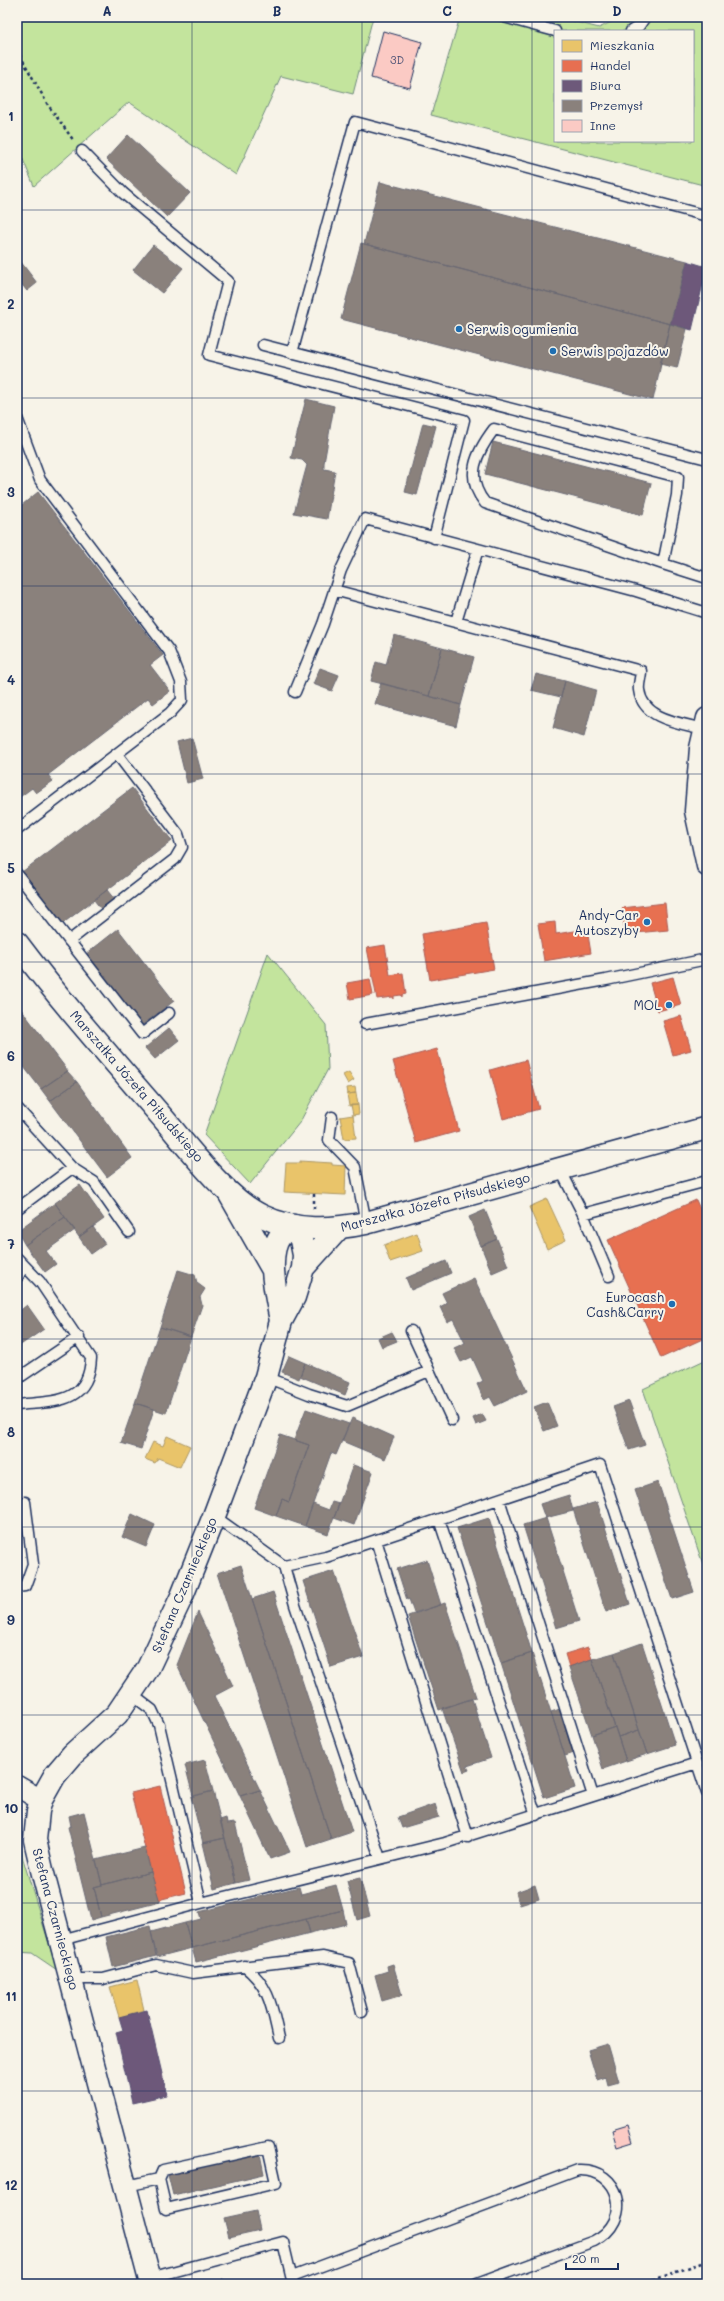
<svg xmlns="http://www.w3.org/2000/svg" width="724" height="2301" viewBox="0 0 724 2301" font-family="Mali,sans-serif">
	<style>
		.green { fill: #c3e49d; stroke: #6f8a7e; fill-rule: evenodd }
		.homes { fill: #e9c46a; stroke: #ab9766 }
		.shops { fill: #e76f51; stroke: #aa5c55 }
		.offices { fill: #6d597a; stroke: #544c72 }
		.industry { fill: #8a817c; stroke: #696873 }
		.building { fill: #fbcac4; stroke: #1b2f5e }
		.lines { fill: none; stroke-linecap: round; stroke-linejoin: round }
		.service-casing { stroke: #1b2f5e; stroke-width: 13 }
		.minor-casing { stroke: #1b2f5e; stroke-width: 23 }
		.tertiary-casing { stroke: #1b2f5e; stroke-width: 25 }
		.secondary-casing { stroke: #1b2f5e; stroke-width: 25 }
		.path { stroke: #1b2f5e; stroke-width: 2.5; stroke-dasharray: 3 3; stroke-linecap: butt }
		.service { stroke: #f7f3e8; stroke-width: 10 }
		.minor { stroke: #f7f3e8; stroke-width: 20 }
		.tertiary { stroke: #f7f3e8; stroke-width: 22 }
		.secondary { stroke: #f7f3e8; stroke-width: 22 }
		.grid { fill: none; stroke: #1b2f5e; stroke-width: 1; stroke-opacity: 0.55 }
		.poi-dot { fill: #1f6fb2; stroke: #f7f3e8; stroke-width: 1.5 }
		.labels { text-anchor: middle; stroke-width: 4; stroke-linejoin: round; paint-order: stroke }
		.number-label { font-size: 11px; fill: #535678 }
		.poi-label { font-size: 13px; fill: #1b2f5e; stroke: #f7f3e8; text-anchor: end }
		.street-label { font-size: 13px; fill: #1b2f5e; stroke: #f7f3e8 }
		.neatline { fill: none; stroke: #1b2f5e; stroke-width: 1.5 }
		.grid-label { font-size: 13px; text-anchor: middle; font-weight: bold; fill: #1b2f5e }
	</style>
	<rect width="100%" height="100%" fill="#f7f3e8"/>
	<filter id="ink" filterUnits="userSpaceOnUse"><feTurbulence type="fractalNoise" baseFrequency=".025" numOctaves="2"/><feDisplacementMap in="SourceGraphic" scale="8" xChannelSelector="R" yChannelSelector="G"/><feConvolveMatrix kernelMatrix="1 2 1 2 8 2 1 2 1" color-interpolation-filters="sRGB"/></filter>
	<g filter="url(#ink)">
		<!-- green -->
		<path class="green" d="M17,17H373L353,94L281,76L236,175L129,102L34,186L17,145Z
			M460,17H557L599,28L621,17H707V186L431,115ZM555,31H693V141H555Z
			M268,953L326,1025L328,1069L300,1122L250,1184L204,1135Z
			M707,1359V1576L643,1389Z
			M17,1814L23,1859L57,1970L32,1953L17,1952Z"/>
		<!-- homes -->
		<path class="homes" d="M349,1072L354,1080L348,1084L343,1075Z
			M355,1087L356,1093L348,1094L347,1088Z
			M356,1093L358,1105L349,1106L347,1094Z
			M351,1105H358L359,1114L353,1115Z
			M353,1115L356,1138L344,1139L340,1117Z
			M300,1161L332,1163V1165L346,1166L345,1195L284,1192L286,1163H300Z
			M547,1199L566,1240L547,1249L529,1207Z
			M417,1233L423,1251L390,1262L384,1245Z
			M167,1436L190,1446L180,1467L158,1458L155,1463L145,1459L153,1442L163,1446Z
			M137,1980L144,2010L119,2017L110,1987Z"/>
		<!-- shops -->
		<path class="shops" d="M665,903L668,930L625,934L622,908Z
			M555,922L556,934L587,929L591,953L544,961L538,924Z
			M486,923L494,969L430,980L422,934Z
			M385,945L390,975L403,973L406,994L402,995V997L401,995L394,996V999L393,997L377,999L367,948Z
			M673,977L681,1005L658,1011L650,983Z
			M370,979L373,995L350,999L347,983Z
			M681,1016L691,1050L673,1055L663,1021Z
			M437,1049L459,1131L416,1143L393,1061Z
			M526,1060L539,1109L503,1119L490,1070Z
			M696,1200L707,1225V1337L661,1358L608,1240Z
			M588,1647L592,1659L569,1667L565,1654Z
			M160,1786L186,1893L158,1900L131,1793Z"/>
		<!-- offices -->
		<path class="offices" d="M687,261L707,267L692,330L670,324Z
			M147,2010L167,2095L132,2103L116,2032L123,2030L119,2017Z"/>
		<!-- industry -->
		<path class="industry" d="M128,135L190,193L167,217L106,159Z
			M380,182L687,261L670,324L364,244Z
			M361,243L670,324L653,400L341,319Z
			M153,245L183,268L162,293L133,270Z
			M17,257L37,283L27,291L19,281L17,283Z
			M670,324L687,329L677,368L660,364Z
			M306,399L334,406L324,463V469L335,471L327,519L294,513L307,465L302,460L291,458Z
			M423,423L436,426L417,495L405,492Z
			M493,442L651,483L643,515L485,474Z
			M38,492L163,655L150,665L170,691L153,704L148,698L48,775L53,781L36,793L32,788L17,799V509Z
			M394,635L442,648L429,696L371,681L376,662L386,665Z
			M442,648L474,657L461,705L429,696Z
			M320,668L339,675L332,691L313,684Z
			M536,674L565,681L561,697L531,690Z
			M565,681L596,690L584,737L553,728Z
			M381,683L461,705L456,726L375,704Z
			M192,738L203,779L187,783L177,742Z
			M132,788L172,841L62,924L22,872Z
			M107,890L115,900L102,910L94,900Z
			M118,929L174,1001L141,1026L85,955Z
			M17,1004L68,1071L41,1089L17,1058Z
			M169,1028L179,1040L155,1059L145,1048Z
			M17,1058L23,1066L17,1070Z
			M67,1071L77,1082L50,1101L41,1089Z
			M77,1082L132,1158L107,1177L50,1101Z
			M80,1185L104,1219L79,1237L55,1203Z
			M55,1203L65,1217L25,1245L17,1231Z
			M485,1210L497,1239L481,1246L469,1217Z
			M65,1217L75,1230L46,1251L56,1264L45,1272L25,1245Z
			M93,1227L105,1244L91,1254L79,1237Z
			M497,1239L508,1266L492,1273L481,1246Z
			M446,1261L451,1273L411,1290L406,1278Z
			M178,1270L195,1275L197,1283L205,1289L200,1297L202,1305L191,1337L160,1327Z
			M474,1278L527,1391L495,1406L490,1397L484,1400L477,1384L483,1381L472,1357L461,1362L454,1348L465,1343L453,1319L447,1322L440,1307L447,1303L442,1293Z
			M27,1305L44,1329L22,1344L17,1336V1313Z
			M160,1327L191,1337L166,1413L135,1403Z
			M392,1332L397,1341L382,1347L378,1338Z
			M17,1336L22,1344L17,1348Z
			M289,1356L305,1363L299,1379L282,1372Z
			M305,1363L350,1382L345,1395L300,1376Z
			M629,1401L645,1445L629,1450L613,1407Z
			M547,1402L557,1426L544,1431L534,1407Z
			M135,1403L154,1409L141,1449L121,1443Z
			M306,1409L349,1424L336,1455L331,1453L305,1526L276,1516L282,1499L289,1502L309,1445L294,1440Z
			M482,1414L486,1421L476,1425L473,1418Z
			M352,1418L394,1437L385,1459L342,1441Z
			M280,1435L309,1445L289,1502L282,1499L276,1516L254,1508Z
			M353,1465L373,1472L354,1525L334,1518Z
			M658,1482L694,1592L672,1599L635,1490Z
			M569,1495L573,1511L545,1518L540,1504Z
			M332,1502L339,1504L328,1534L305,1526L313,1504L329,1510Z
			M597,1502L630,1604L606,1612L573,1509Z
			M132,1514L155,1525L146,1547L122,1537Z
			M489,1518L532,1653L501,1663L457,1528Z
			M546,1518L579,1621L556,1628L523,1525Z
			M17,1529L21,1565H17Z
			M427,1560L441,1605L414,1613L409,1599L407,1600L397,1569Z
			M241,1565L331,1839L307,1847L217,1573Z
			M334,1571L363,1657L331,1667L303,1581Z
			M273,1592L352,1832L331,1839L252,1599Z
			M445,1603L476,1697L439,1710L408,1616Z
			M198,1612L233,1686L214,1696L260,1790L240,1796L177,1665Z
			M642,1643L675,1745L647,1754L614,1653Z
			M532,1653L575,1788L544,1798L501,1663Z
			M614,1653L639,1730L618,1737L592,1659Z
			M592,1659L615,1727L592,1735L569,1667Z
			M472,1699L491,1758L467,1766L469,1770L464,1772L442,1708Z
			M560,1709L574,1753L565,1756L551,1712Z
			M615,1727L626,1761L603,1769L592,1735Z
			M639,1730L647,1754L626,1761L618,1737Z
			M205,1760L213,1791L193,1796L185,1765Z
			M260,1790L290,1852L270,1859L240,1796Z
			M213,1791L225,1838L203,1843L191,1797Z
			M435,1804L439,1817L402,1828L398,1817Z
			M84,1812L102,1885L94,1887L101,1917L91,1920L68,1827L71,1826L69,1816Z
			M226,1818L227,1824L235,1823L249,1880L236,1883L220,1820Z
			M225,1838L236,1883L214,1889L203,1843Z
			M145,1848L151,1872L102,1885L96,1860Z
			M151,1872L160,1902L101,1917L94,1887Z
			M360,1878L370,1916L357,1920L347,1881Z
			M336,1885L343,1910L192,1948L185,1923L201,1919L199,1912L299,1887L301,1894Z
			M535,1885L539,1899L520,1905L516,1892Z
			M343,1910L346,1924L310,1933L306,1919Z
			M306,1919L310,1933L196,1962L192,1948Z
			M185,1923L192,1948L157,1957L151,1932Z
			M150,1926L156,1956L113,1967L106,1937Z
			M393,1964L402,1995L382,2001L375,1975L388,1971L387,1966Z
			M608,2044L619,2082L608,2085L606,2077L597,2080L588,2050Z
			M260,2154L264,2174L173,2195L168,2175Z
			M256,2211L260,2230L229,2237L224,2218Z"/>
		<!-- building -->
		<path class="building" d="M383,31L422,42L410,88L371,78Z
			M628,2125L633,2142L617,2147L612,2130Z
			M223,2280L224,2284H207Z"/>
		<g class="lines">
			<defs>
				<path id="service" d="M504,17L555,31
					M631,31L639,26L645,17
					M82,151L123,193L228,281L209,355L464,420L434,538
					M263,345L707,459
					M292,353L355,122L707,216
					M17,418L40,480L169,651L181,682L182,700L170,713L17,830
					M663,564L485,503C464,477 476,453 494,429L678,477L677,495L663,564L707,578
					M334,590L641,671C641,677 638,684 639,690C643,720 681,723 704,729
					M456,622L478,549
					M295,692L323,624L341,570L365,519L636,591L707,613
					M17,874L142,1034L169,1013
					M69,941L175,859L182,847L178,834L117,754
					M365,1024L606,980L707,959
					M17,1108L72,1168L17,1209
					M332,1117L329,1140L355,1167L366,1223
					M72,1168L94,1182L129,1232
					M560,1169L583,1214L707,1181
					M583,1214L609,1276
					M17,1258L40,1282L91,1358C89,1405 53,1401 17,1405
					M17,1278L24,1266
					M411,1331L452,1420
					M266,1377L309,1394L347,1406L429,1371
					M17,1379L79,1337
					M499,1499L593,1796
					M439,1519L536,1815
					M376,1540L468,1837
					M284,1566L295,1605L380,1858
					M17,1587L25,1586L33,1564L25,1502
					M131,1694L152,1710L159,1725L201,1903
					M697,1763L707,1793
					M61,1940L201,1903L445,1843L697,1763L600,1465L326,1557L284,1566L214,1516
					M244,1966C270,1986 272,2008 279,2038
					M72,1979H103L156,1965L193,1973L323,1957L349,1963L362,2012
					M126,2186L159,2179L163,2170L268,2147L276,2183L166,2209L159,2179
					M292,2277L578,2170C621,2168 634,2221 594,2241L477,2284
					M150,2278L283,2242L293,2284"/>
				<path id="minor" d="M707,718L700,748L695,811L707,866
					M17,1786L41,1800"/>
				<path id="tertiary" d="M229,1193L273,1270
					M303,1268L339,1228
					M151,2284L42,1870L35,1840L38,1811L41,1800L55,1775L73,1754L117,1714L148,1668L182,1596L214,1516L266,1377L281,1321L294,1297L303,1268L304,1255L301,1240L294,1226C290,1229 284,1231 281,1235C265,1255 277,1298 281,1321"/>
				<path id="secondary" d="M17,943C62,1003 113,1060 162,1117C188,1147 227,1200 262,1216C296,1232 331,1230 366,1223L707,1128"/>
			</defs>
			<!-- service casing -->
			<use href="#service" class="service-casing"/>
			<!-- minor casing -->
			<use href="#minor" class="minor-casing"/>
			<!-- tertiary casing -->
			<use href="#tertiary" class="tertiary-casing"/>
			<!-- secondary casing -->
			<use href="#secondary" class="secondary-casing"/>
			<!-- path -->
			<path class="path" d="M17,50L48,105L74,141
				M314,1209V1194
				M642,2284L707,2261"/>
			<!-- service -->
			<use href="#service" class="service"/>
			<!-- minor -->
			<use href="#minor" class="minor"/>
			<!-- tertiary -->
			<use href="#tertiary" class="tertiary"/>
			<!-- secondary -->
			<use href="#secondary" class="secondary"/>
		</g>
	</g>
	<!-- grid -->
	<path class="grid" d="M192,17V2284M362,17V2284M532,17V2284M17,210H707M17,398H707M17,586H707M17,774H707M17,962H707M17,1150H707M17,1339H707M17,1527H707M17,1715H707M17,1903H707M17,2091H707"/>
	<!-- markers -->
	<g class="poi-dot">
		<circle cx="459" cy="329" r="4"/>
		<circle cx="553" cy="351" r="4"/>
		<circle cx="647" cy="922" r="4"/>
		<circle cx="669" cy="1005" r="4"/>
		<circle cx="672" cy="1304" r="4"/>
	</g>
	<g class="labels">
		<!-- number labels -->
		<g class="number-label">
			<text x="397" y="64">3D</text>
		</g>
		<!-- poi labels -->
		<g class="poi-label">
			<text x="467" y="334" text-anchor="start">Serwis ogumienia</text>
			<text x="561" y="356" text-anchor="start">Serwis pojazdów</text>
			<text x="639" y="920">Andy-Car<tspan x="639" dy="15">Autoszyby</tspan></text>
			<text x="661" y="1010">MOL</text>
			<text x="664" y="1302">Eurocash<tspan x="664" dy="15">Cash&amp;Carry</tspan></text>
		</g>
		<!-- street labels -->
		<g class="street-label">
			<text transform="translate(137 1086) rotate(49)" y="5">Marszałka Józefa Piłsudskiego</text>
			<text transform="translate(435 1202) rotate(-15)" y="5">Marszałka Józefa Piłsudskiego</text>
			<text transform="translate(184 1585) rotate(-67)" y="5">Stefana Czarnieckiego</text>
			<text transform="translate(56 1919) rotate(75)" y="5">Stefana Czarnieckiego</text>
		</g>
	</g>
	<!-- margin -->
	<rect width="724" height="2301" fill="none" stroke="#f7f3e8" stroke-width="44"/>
	<!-- legend -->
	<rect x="554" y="30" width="140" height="112" fill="#f7f3e8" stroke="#9fa5b1"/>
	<rect x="562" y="40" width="20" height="12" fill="#e9c46a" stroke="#9fa5b1"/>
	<text x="590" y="50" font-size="12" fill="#1b2f5e">Mieszkania</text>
	<rect x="562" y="60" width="20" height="12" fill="#e76f51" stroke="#9fa5b1"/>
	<text x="590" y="70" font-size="12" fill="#1b2f5e">Handel</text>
	<rect x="562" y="80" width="20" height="12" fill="#6d597a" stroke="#9fa5b1"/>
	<text x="590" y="90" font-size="12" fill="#1b2f5e">Biura</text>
	<rect x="562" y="100" width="20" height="12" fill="#8a817c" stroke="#9fa5b1"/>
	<text x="590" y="110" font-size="12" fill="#1b2f5e">Przemysł</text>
	<rect x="562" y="120" width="20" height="12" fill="#fbcac4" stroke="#9fa5b1"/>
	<text x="590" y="130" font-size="12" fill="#1b2f5e">Inne</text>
	<!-- scale -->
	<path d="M566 2263v6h52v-6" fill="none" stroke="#1b2f5e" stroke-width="2"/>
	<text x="572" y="2263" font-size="12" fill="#1b2f5e" stroke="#f7f3e8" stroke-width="3" paint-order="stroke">20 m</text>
	<rect x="22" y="22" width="680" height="2257" class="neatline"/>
	<g class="grid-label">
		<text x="107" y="16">A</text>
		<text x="277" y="16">B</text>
		<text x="447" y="16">C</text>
		<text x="617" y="16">D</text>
		<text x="11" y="121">1</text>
		<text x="11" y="309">2</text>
		<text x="11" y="497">3</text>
		<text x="11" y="685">4</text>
		<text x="11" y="873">5</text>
		<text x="11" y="1061">6</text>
		<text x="11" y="1249">7</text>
		<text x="11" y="1437">8</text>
		<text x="11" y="1625">9</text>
		<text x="11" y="1813">10</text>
		<text x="11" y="2001">11</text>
		<text x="11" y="2190">12</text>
	</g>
</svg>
